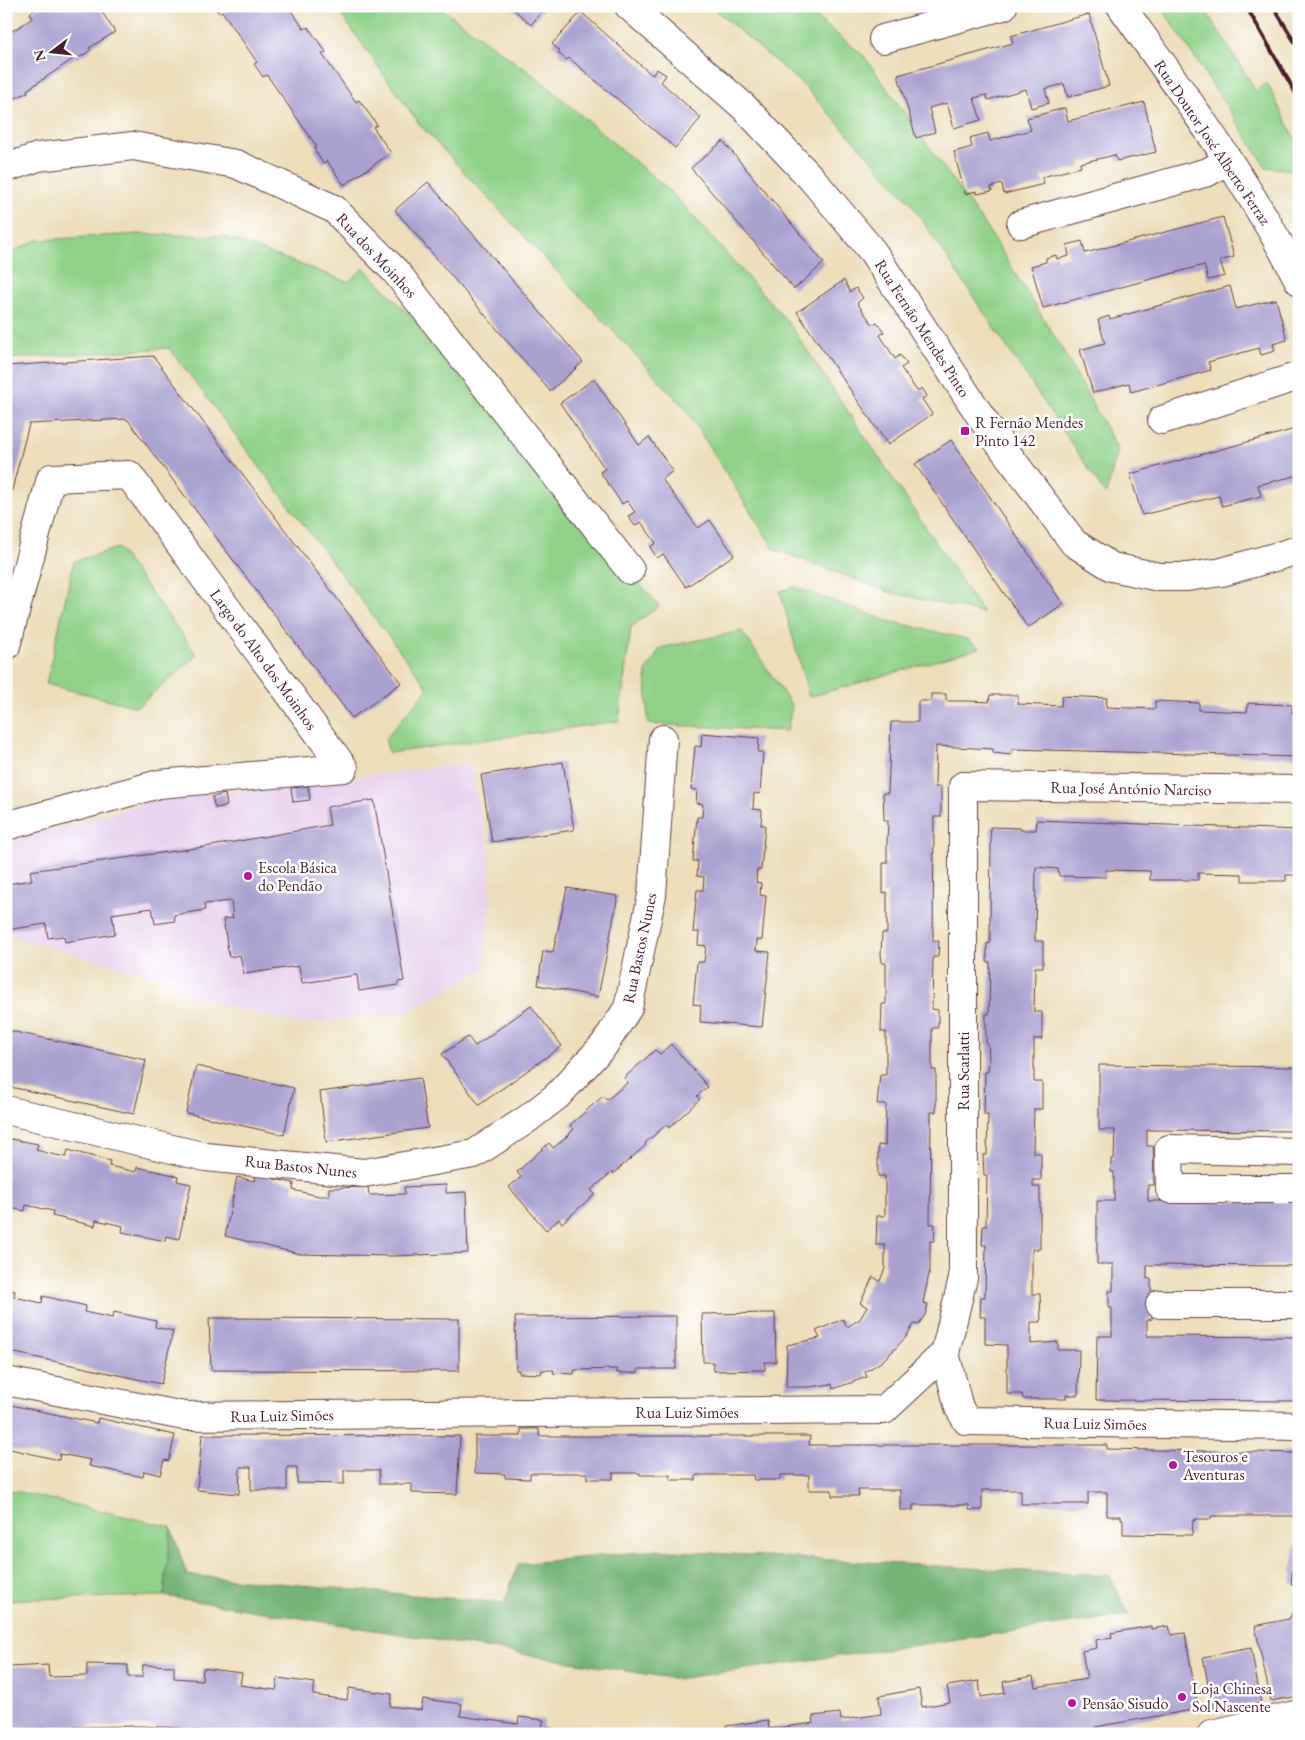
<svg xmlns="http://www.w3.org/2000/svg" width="1305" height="1740" viewBox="0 0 1305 1740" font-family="'EB Garamond',serif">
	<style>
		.built { fill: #e8d2ee }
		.green { fill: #91d28a; stroke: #6e785a }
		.forest { fill: #74b476; stroke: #5f6a50 }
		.building { fill: #aaa1d1 }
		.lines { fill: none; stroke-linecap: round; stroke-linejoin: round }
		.minor-casing { stroke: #623c40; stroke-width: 30 }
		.minor { stroke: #fff; stroke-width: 28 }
		.rail { stroke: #4a1f2b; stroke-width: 4 }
		.poi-dot { fill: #b5179e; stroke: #fff; stroke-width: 2 }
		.labels { text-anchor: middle; stroke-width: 5; stroke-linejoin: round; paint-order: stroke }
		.street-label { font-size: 16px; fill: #4a1f2b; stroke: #fff }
		.poi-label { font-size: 16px; fill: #4a1f2b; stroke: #fff; text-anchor: start }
	</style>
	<rect width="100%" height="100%" fill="#fff"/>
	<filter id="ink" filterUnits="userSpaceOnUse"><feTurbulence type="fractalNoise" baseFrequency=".02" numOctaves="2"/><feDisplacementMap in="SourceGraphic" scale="10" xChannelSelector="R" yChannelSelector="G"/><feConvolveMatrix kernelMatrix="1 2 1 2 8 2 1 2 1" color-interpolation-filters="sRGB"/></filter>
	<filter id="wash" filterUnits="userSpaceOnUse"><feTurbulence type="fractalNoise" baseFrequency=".0096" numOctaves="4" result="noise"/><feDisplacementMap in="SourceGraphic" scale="20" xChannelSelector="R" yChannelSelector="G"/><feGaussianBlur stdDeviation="1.12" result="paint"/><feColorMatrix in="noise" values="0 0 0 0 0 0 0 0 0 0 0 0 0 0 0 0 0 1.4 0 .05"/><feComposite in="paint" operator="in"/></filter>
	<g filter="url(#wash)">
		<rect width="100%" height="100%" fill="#ecdeba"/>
		<!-- built -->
		<path class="built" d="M469,764L489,851L491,901L483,970L405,1012L300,1025L181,993L171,981L6,935V844L154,800Z"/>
		<!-- green -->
		<path class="green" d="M335,6H438L540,80L672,193L788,322L983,613L889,592L774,549L685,408L420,125Z
			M711,6H802L864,56L987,228L1061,347L1118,450L1106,495L910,202L803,85Z
			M1160,6H1203L1256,91L1267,83L1299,147V171L1266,167L1182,38Z
			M139,234L223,236L348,282L364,268L429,335L659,606L631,627L619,721L389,753L385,739L428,688L169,348L6,359V255L37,240Z
			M118,548L197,655L137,707L46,684L74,561Z
			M795,587L884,620L967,639L980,648L809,697L780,591Z
			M742,631L792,706L787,731L648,724L646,672L660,648Z
			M6,1489L171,1527L164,1596L28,1599L6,1602Z"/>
		<!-- forest -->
		<path class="forest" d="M171,1527L187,1575L504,1603L518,1564L659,1550L1110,1576L1129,1615L676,1679L164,1596Z"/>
		<g id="blocks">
			<!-- building -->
			<path class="building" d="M40,6H98L115,32L89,48L91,50L77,59L76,57L27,90L28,92L6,103V35L33,18L30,13Z
				M214,6H288L304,29L308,27L326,52L322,54L356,102L359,100L377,125L373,127L391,153L344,185L327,161L323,163L314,149L317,147L267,75L263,77L254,64L257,62L222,11L219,13Z
				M510,6H546L531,25Z
				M824,6H841V7L826,11Z
				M581,12L652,75L657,69L666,75L661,82L701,118L675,148L569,58L567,60L558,53L560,51L552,44Z
				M1089,14L1109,86L1068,97L1064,84L1045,89L1049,103L1031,108L1026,89L988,100L986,95L974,98L981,120L954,128L947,103L929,108L935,132L916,138L898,75L1013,43L1011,36Z
				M1144,102L1156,152L1117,161L1115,155L1080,163L1081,167L1042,177L1044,184L1004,194L1002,184L991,187L992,191L977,194L976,191L965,194L954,152L972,147L970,138L988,133L990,141L1031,130L1027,118L1065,108L1068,121Z
				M723,141L824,263L794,289L691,168Z
				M428,182L583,362L550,391L395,210Z
				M1223,217L1234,257L1220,261L1225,276L1208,280L1204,265L1043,308L1031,266L1046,262V258L1056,255L1057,259L1069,256L1067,245L1082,241L1085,253Z
				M844,280L850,292L856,288L863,298L857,303L873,325L877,322L884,332L880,335L895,359L900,355L907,364L901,368L917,391L922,388L927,396L922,399L932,414L888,445L797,312Z
				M1230,286L1236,309L1276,299L1287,340L1273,344L1275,351L1261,355L1259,348L1208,362L1211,370L1131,392L1129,383L1093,393L1080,350L1105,343L1098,320L1109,316L1110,319Z
				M153,356L401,683L352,718L127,419L29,424L6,513V366Z
				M594,379L639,445L649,437L673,471L662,479L698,528L710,520L734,555L686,587L663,554L657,558L650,547L656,543L641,522L635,526L628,516L635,512L627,501L622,504L600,472L605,469L560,403Z
				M1299,428V487L1295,476L1258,485L1261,496L1222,506L1219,496L1142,515L1130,474Z
				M951,440L1063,604L1028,628L915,464Z
				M931,694H946V701H968L989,702L990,695H1018V704L1061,706L1062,696L1107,698L1106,707L1155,709V701L1199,703V710L1247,712L1248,703L1292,705V713H1299V757L1012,749V755L993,753V749L936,746L935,787H941V817H934L933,941H939L938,957H933L932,1009L938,1010V1028H932V1070H936V1112H931L930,1224H935L934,1241H930V1269L923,1303L928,1304L925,1315L918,1325L914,1324L906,1337L893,1351L881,1362L865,1372L867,1377L833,1389L832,1384L809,1387H786L787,1345L820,1338L816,1331L843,1319L847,1327L860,1319L867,1307L860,1303L873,1277L880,1281L885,1268V1245H876L877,1216H885V1176H878V1145L885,1146L886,1104H877L880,1075H886V1032H881L882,1004H886V963H882L881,954L882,933H887V892L883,893V863H887V842L888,820H884L883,793H888L891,722H918V701H931Z
				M702,733L759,738L758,752H763L760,794L754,793L753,809L762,810L761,825H765L761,870H757L756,882L761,883L760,895L766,896L762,940H757L756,951L770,952L762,1027L701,1022H700L701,1005L693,1004L697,962H704L706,946L698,945L699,932H693L697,890H703L704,877L697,876L698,861H693L697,817H702L703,804L696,803L697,790L691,789L695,746L701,747Z
				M563,762L574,830L492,842L481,775Z
				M308,786L310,800L293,802L291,788Z
				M225,794L227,806L215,808L212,797Z
				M374,800L404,981L398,982V985L359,991L357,975L302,983L299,966L244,974L240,955L229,957L223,919L233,918L231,901L204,904L205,910L174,915L175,921L155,924L152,908L112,914L115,934L65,942L64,936L48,938L46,924L6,930V884L32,880L30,871L211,846L330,825L327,807Z
				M1037,820L1299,830V875H1286V881H1242V874L1198,873V880H1150V871L1105,870L1106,877L1059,876L1058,869L1036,867L1035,941H1043V967H1035L1034,1012H1042V1039H1034V1082H1042V1109H1034L1033,1153H1041V1180H1033V1187H1040V1249H1032V1294H1040L1041,1322H1031V1344L1058,1342V1350H1079L1078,1395H1066V1399H1023L1022,1394H1007V1345L985,1344V1317H980L981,1297H985L986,1245H982L983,1226H986L987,1175H984L983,1155H987L988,1115H984L985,1072H988L989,1059L988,1044H986V1014H989L990,962H987V943L990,944V919L991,841L990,827L1020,828V830H1036Z
				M567,888L618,896L598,997L538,985L543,951L553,952Z
				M531,1006L562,1046L479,1105L442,1054L468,1037L475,1046Z
				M6,1030L146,1060L134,1114L6,1086Z
				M671,1044L708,1087L697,1096L700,1099L669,1128L666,1125L645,1143L646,1145L613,1174L612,1172L591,1190L595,1194L562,1223L559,1219L546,1230L509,1187L521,1177L517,1172L549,1143L553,1148L564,1139L574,1129L570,1125L603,1096L607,1100L628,1082L624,1078L655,1050L660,1054Z
				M1099,1065L1299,1067V1131L1147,1130V1146H1153L1154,1185H1148V1201L1299,1202V1266L1147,1265V1279H1151L1152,1319L1147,1320V1336L1299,1337V1401L1096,1400L1097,1336H1112V1308H1109V1291H1113V1264H1097V1201H1114V1172H1111V1159H1114L1115,1130H1099Z
				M196,1066L294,1088L284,1135L186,1113Z
				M420,1078L428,1128L326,1142L320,1092Z
				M6,1138L38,1144L36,1150L51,1154L66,1157L68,1150L110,1161L109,1166L136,1172L137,1167L178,1176L177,1181L191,1184L179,1239L166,1236L165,1241L122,1232L123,1226L96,1220L95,1226L52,1216L53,1211L26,1205L25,1211L6,1207Z
				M255,1175L294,1183L293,1190L319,1196H329V1188L368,1187L369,1195L405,1194L404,1187L446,1185V1193L466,1192L468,1253L392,1256L300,1254L225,1236L237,1177L254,1181Z
				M6,1289L15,1291L14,1297L42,1303L43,1296L86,1306L84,1312L98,1315L113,1318L114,1312L156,1321L155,1327L173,1331L161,1384L6,1351Z
				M775,1313L776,1362H765V1370L714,1371L713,1362H703L702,1314Z
				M676,1316V1369H638V1373H617V1369L575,1370L574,1374L553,1373L554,1370H542L541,1374L519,1373V1370H516L515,1317Z
				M209,1318L459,1319V1371L211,1370Z
				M6,1404L97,1423L98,1418L175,1435L169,1461L164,1460L160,1475L144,1471L143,1477L89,1466L91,1460L60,1454L59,1460L6,1448Z
				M521,1429H539V1436H810L809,1445H1107V1449L1299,1453V1516H1211V1519H1195V1521L1193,1520L1192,1535L1123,1534V1519H1121V1516H1107V1492H1088V1504H1021V1490H982V1510H969V1505H913V1510H900V1490H858L859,1496H832V1490H809V1475H780V1480H754L753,1475H696V1480H670V1475H640V1473H613V1479H587V1473H530V1479L505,1478V1474L475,1473V1436H521Z
				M202,1435L460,1436L457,1494L412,1493V1484H379V1470H344V1484L297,1483V1467H287V1490H251V1467H240L239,1494L197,1490Z
				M1295,1545L1299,1546V1584H1291Z
				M1297,1590H1299V1696L1271,1701L1255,1626L1289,1619L1294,1611Z
				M1151,1626V1629L1169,1626L1171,1635L1185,1633L1198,1709L1095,1727L1096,1734H727L726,1726L768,1720L769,1729L814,1723L813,1716L840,1713L841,1720L881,1714L879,1696L919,1689L922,1707L950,1702L947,1686L979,1681L981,1697L1005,1693L1003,1682L1033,1676L1035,1687L1087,1679L1082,1651L1097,1648L1096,1640L1112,1637L1111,1633Z
				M1251,1648L1261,1703L1213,1711L1203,1657Z
				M87,1664L128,1665V1677H142L143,1665L174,1666V1678L202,1680L203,1668L217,1670L242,1673L240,1685L276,1690L278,1678L315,1683L313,1695L347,1700L349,1688L392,1694L390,1706L421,1710L423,1699L462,1704L460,1716L518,1724L519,1717L544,1720L542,1727L580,1734H222L179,1728L141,1726L69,1727L6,1730V1679L10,1678V1667L48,1665L49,1677L87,1676Z
				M621,1731L634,1733V1734H621Z"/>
		</g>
	</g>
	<g filter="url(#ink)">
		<use href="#blocks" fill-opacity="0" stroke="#623c40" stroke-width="1"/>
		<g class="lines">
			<defs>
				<path id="minor" d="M629,6L744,107L812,179L873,252L991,432L1074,543L1112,567L1159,577H1187L1222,572L1299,550
					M1121,6C1184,95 1250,184 1299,281
					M883,39L1003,6
					M6,168L38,157L133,146L236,164L334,209L396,272L630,570
					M1021,224L1208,172L1227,161
					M1162,420L1299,376
					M6,646L51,478L129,475L344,768L159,784L6,826
					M1299,790L963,786V1278L945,1353L959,1408L967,1421L1299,1426
					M6,1110L206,1157L364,1173L474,1154L526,1120L557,1096L604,1045L628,1008L652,895L663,739
					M1299,1152L1169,1149L1170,1189H1299
					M1160,1304H1299
					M6,1381L184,1416L884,1410L945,1353
					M1212,1734L1299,1714"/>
			</defs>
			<!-- minor casing -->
			<use href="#minor" class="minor-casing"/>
			<!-- minor -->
			<use href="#minor" class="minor"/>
			<!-- rail -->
			<path class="rail" d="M1246,6L1299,99
				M1273,6L1299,49"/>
		</g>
	</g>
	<!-- markers -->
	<g class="poi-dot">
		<rect x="960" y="426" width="10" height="10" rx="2.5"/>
		<circle cx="248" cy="876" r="5"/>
		<circle cx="1173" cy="1465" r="5"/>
		<circle cx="1182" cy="1697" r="5"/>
		<circle cx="1072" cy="1703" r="5"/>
	</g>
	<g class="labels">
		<!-- street labels -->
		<g class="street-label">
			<text transform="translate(1213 142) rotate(56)" y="6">Rua Doutor José Alberto Ferraz</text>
			<text transform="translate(377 255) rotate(47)" y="6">Rua dos Moinhos</text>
			<text transform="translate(923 328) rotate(57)" y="6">Rua Fernão Mendes Pinto</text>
			<text transform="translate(264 659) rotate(54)" y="6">Largo do Alto dos Moinhos</text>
			<text transform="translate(1131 788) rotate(1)" y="6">Rua José António Narciso</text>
			<text transform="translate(639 948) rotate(-78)" y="6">Rua Bastos Nunes</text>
			<text transform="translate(963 1071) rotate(-90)" y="6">Rua Scarlatti</text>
			<text transform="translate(301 1166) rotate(6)" y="6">Rua Bastos Nunes</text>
			<text x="687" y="1418">Rua Luiz Simões</text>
			<text transform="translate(282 1415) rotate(-1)" y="6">Rua Luiz Simões</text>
			<text transform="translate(1095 1423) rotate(1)" y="6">Rua Luiz Simões</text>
		</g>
		<!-- poi labels -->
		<g class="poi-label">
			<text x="975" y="428">R Fernão Mendes<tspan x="975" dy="18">Pinto 142</tspan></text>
			<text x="258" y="873">Escola Básica<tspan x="258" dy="18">do Pendão</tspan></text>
			<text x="1183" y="1462">Tesouros e<tspan x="1183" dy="18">Aventuras</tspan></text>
			<text x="1192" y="1694">Loja Chinesa<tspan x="1192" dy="18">Sol Nascente</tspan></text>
			<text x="1082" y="1709">Pensão Sisudo</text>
		</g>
	</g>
	<!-- margin -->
	<rect width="1305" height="1740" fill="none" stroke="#fff" stroke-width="25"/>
	<!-- north arrow -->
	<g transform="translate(52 52) rotate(254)" stroke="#ffffff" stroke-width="4" paint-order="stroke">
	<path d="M0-4L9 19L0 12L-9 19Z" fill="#4a1f2b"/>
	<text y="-8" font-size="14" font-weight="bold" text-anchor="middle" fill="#4a1f2b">N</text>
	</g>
</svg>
